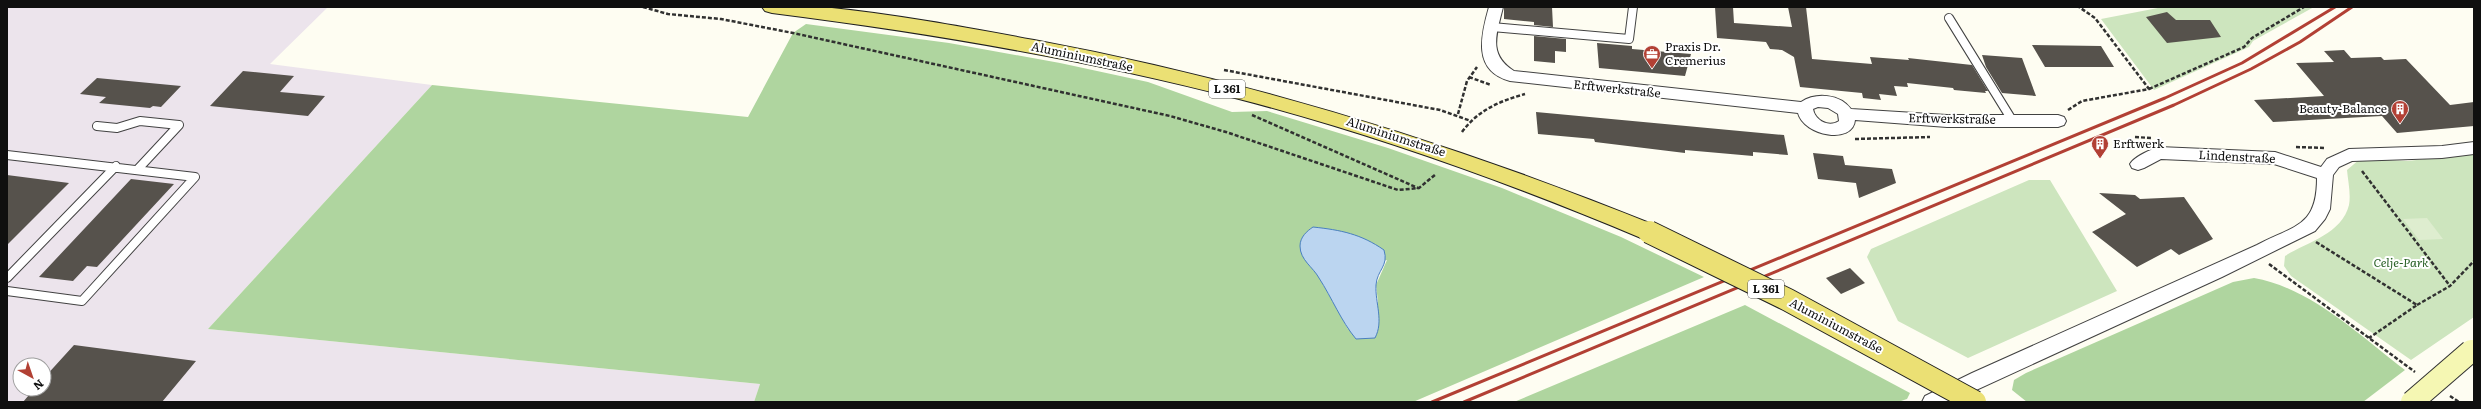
<svg xmlns="http://www.w3.org/2000/svg" width="2481" height="409" viewBox="0 0 2481 409" font-family="Literata,serif">
	<style>
		.industrial { fill: #ece4ec; fill-rule: evenodd }
		.green { fill: #cde5be }
		.forest { fill: #afd59f; fill-rule: evenodd }
		.pitch { fill: #deedcf }
		.water { fill: #bbd5f0; stroke: #497fc0 }
		.building { fill: #56524c }
		.lines { fill: none; stroke-linecap: round; stroke-linejoin: round }
		.lane-casing { stroke: #424242; stroke-width: 10 }
		.street-casing { stroke: #424242; stroke-width: 2 }
		.primary-casing { stroke: #202020; stroke-width: 2 }
		.path { stroke: #313131; stroke-width: 2.5; stroke-dasharray: 4 2; stroke-linecap: butt }
		.lane { stroke: #fff; stroke-width: 8 }
		.street { fill: #fff; fill-rule: evenodd }
		.primary { fill: #ebe074; fill-rule: evenodd }
		.rail { stroke: #b24034; stroke-width: 3 }
		.secondary-bridge-casing { stroke: #313131; stroke-width: 24; stroke-linecap: butt }
		.primary-bridge-casing { stroke: #202020; stroke-width: 24; stroke-linecap: butt }
		.secondary-bridge { stroke: #f5f7b3; stroke-width: 22 }
		.primary-bridge { stroke: #ebe074; stroke-width: 22 }
		.labels { text-anchor: middle; stroke-width: 4; stroke-linejoin: round; paint-order: stroke }
		.shield { fill: #fff; stroke: #575757; stroke-width: 1 }
		.shield-label { font-size: 11px; font-weight: bold; fill: #0f0f0f }
		.poi-label { font-size: 12px; fill: #0f0f0f; stroke: #fff; text-anchor: start }
		.street-label { font-size: 12px; fill: #0f0f0f; stroke: #fff }
		.park-label { font-size: 12px; font-style: italic; fill: #286025; stroke: #fff }
	</style>
	<rect width="100%" height="100%" fill="#fefdf2"/>
	<!-- industrial -->
	<path class="industrial" d="M7,7H328L270,64L432,85L208,329L760,384L754,402H7ZM20,365H44V389H20Z"/>
	<!-- green -->
	<path class="green" d="M2163,7H2314L2253,41L2249,47L2154,90L2101,19Z
		M2474,153V317L2411,360L2291,276L2284,266L2285,256C2307,242 2342,234 2349,205C2351,194 2348,181 2347,170L2360,159L2408,161Z
		M2029,180H2050L2117,291L1968,358L1898,321L1867,257L1871,249Z"/>
	<!-- forest -->
	<path class="forest" d="M806,24L949,43L1060,63L1148,82L1232,112L1267,111L1388,148L1502,188L1621,237L1704,277L1413,402H754L760,384L208,329L432,85L748,117L793,33ZM1387,260L1376,285L1378,302L1348,329L1319,277Z
		M2254,278C2311,288 2360,336 2405,370L2363,402H2027L2012,390L2014,380L2026,373L2233,282Z
		M1745,305L1910,393L1907,399L1898,402H1514Z"/>
	<!-- pitch -->
	<path class="pitch" d="M2427,218L2443,239L2419,240L2403,219Z"/>
	<!-- water -->
	<path class="water" d="M1313,227C1341,230 1361,234 1384,250C1389,266 1377,270 1376,285C1375,303 1384,321 1375,338L1356,339C1341,321 1332,298 1319,278C1313,267 1300,260 1300,246C1300,237 1307,231 1313,227Z"/>
	<!-- building -->
	<path class="building" d="M1504,7H1552L1553,27L1534,25V22L1504,19Z
		M1715,7H1733L1734,23L1792,27L1788,7H1806L1812,59L1872,64L1870,57L1909,60L1908,58L1972,65L1988,91H1985L1986,93L1954,90L1953,88L1907,83L1908,87L1894,86L1897,96L1879,94L1881,100L1863,98L1862,93L1800,87L1794,57L1782,50L1770,49L1766,42L1717,38Z
		M2167,12L2176,20H2210L2221,37L2167,43L2146,17Z
		M1534,36L1566,39V52L1555,51V63L1534,61Z
		M1597,43L1632,46V49L1691,54L1685,76L1599,68Z
		M2032,45L2101,46L2114,67H2045Z
		M2344,50L2351,58L2381,57L2384,60L2406,59L2450,105L2474,102V126L2397,133L2382,116L2273,122L2254,100L2324,96L2296,63L2334,62L2324,51Z
		M1982,55L2022,58L2036,96L2002,93L1986,67Z
		M243,71L294,76L280,92L325,96L308,116L210,106Z
		M97,78L181,86L161,107L153,106L150,108L99,103L106,97L80,94Z
		M1536,112L1784,135L1788,155L1753,152V156L1685,150V153L1595,142L1594,139L1538,134Z
		M1813,153L1843,156L1845,165L1892,169L1896,183L1859,198L1856,183L1818,179Z
		M7,175L69,183L7,245Z
		M131,179L174,184L97,267L87,266L73,281L39,277Z
		M2099,193L2135,195L2140,199L2184,197L2213,239L2179,255L2171,249L2137,267L2092,232L2126,214Z
		M1850,268L1865,283L1841,294L1826,278Z
		M74,345L196,361L162,402H23L34,389H44V378Z"/>
	<g class="lines">
		<defs>
			<path id="lane" d="M1949,18L2012,120
				M1492,27L1629,39L1633,7
				M97,126L117,128L140,121L179,125L138,169
				M7,155L195,177L82,301L7,291
				M7,278L116,166"/>
			<path id="street" d="M1489,7H1503C1497,33 1487,54 1514,71L1801,102C1816,92 1840,94 1851,109L1947,115H2058L2064,117L2066,121L2064,125L2058,127H1947L1855,120C1853,145 1804,136 1798,113L1510,81C1472,71 1481,35 1489,7ZM1818,107L1828,108L1838,114L1839,121C1828,128 1815,120 1813,109Z
				M2474,142V154L2442,158L2352,161L2339,167L2333,175L2330,209L2325,219L2315,231L2222,277L1950,402H1922L1925,396L1972,373L2257,245C2295,225 2317,227 2317,178L2274,164L2161,159L2144,168L2138,170L2132,168L2130,164C2135,156 2150,150 2159,147L2275,152L2321,167L2327,159L2349,149L2442,146Z"/>
			<path id="primary" d="M762,7C782,7 803,5 823,7C894,14 964,27 1034,40C1249,80 1455,144 1657,226L1660,232L1657,238L1649,240L1641,238C1510,183 1377,135 1239,99C1085,59 930,33 772,13L765,11Z"/>
		</defs>
		<!-- lane casing -->
		<use href="#lane" class="lane-casing"/>
		<!-- street casing -->
		<use href="#street" class="street-casing"/>
		<!-- primary casing -->
		<use href="#primary" class="primary-casing"/>
		<!-- path -->
		<path class="path" d="M643,7L668,14L721,19L793,33L1170,116L1226,132L1398,190L1419,188L1436,174
			M1224,70L1440,110L1471,121
			M1469,77L1491,85
			M2149,89L2244,47L2252,38L2304,7
			M2068,110L2082,101L2149,89L2095,18L2079,7
			M1458,114L1467,81L1477,67
			M1252,115L1418,188
			M1462,132C1478,110 1500,101 1525,94
			M2135,137L2151,138
			M1855,139L1930,137
			M2296,147L2325,148
			M2362,171L2450,286
			M2316,242L2417,305L2369,338
			M2269,264L2415,372
			M2417,305L2450,286L2474,261
			M2450,396L2459,402"/>
		<!-- lane -->
		<use href="#lane" class="lane"/>
		<!-- street -->
		<use href="#street" class="street"/>
		<!-- primary -->
		<use href="#primary" class="primary"/>
		<!-- rail -->
		<path class="rail" d="M1432,402L2165,98L2242,63L2335,7
			M1464,402L2174,105L2251,69L2300,42L2352,7"/>
		<defs>
			<path id="secondary-bridge" d="M2412,402L2471,351"/>
			<path id="primary-bridge" d="M1649,232L1788,300L1975,402"/>
		</defs>
		<!-- secondary-bridge casing -->
		<use href="#secondary-bridge" class="secondary-bridge-casing"/>
		<!-- primary-bridge casing -->
		<use href="#primary-bridge" class="primary-bridge-casing"/>
		<!-- secondary-bridge -->
		<use href="#secondary-bridge" class="secondary-bridge"/>
		<!-- primary-bridge -->
		<use href="#primary-bridge" class="primary-bridge"/>
	</g>
	<!-- icons -->
	<defs>
		<symbol id="office-pin" viewBox="-11 -11 22 30"><path d="M0 17L-7.5 6A9.5 9.5 0 1 1 7.5 6Z" fill="#b24034" stroke="#fff"/><path d="M-6-3h4V-5.5h4V-3h4V5H-6ZM-1-4.5V-3h2v-1.5ZM-6 0V1H6V0Z" fill="#fff"/></symbol>
		<symbol id="building-pin" viewBox="-11 -11 22 30"><path d="M0 17L-7.5 6A9.5 9.5 0 1 1 7.5 6Z" fill="#b24034" stroke="#fff"/><path d="M-4-6H4V6H1V3H-1V6H-4ZM-2.5-4.3h1.7v1.8h-1.7ZM.8-4.3h1.7v1.8H.8ZM-2.5-1h1.7V.8h-1.7ZM.8-1h1.7V.8H.8Z" fill="#fff"/></symbol>
	</defs>
	<g fill-rule="evenodd">
		<use href="#office-pin" x="1642" y="44" width="20" height="27"/>
		<use href="#building-pin" x="2390" y="99" width="20" height="27"/>
		<use href="#building-pin" x="2090" y="134" width="20" height="27"/>
	</g>
	<g class="labels">
		<!-- shield labels -->
		<g class="shield">
			<rect x="1209" y="80" width="36" height="18" rx="3"/>
			<rect x="1748" y="280" width="36" height="18" rx="3"/>
		</g>
		<g class="shield-label">
			<text x="1227" y="93">L 361</text>
			<text x="1766" y="293">L 361</text>
		</g>
		<!-- poi labels -->
		<g class="poi-label">
			<text x="1665" y="51">Praxis Dr.<tspan x="1665" dy="14">Cremerius</tspan></text>
			<text x="2387" y="113" text-anchor="end">Beauty-Balance</text>
			<text x="2113" y="148">Erftwerk</text>
		</g>
		<!-- street labels -->
		<g class="street-label">
			<text transform="translate(1082 57) rotate(12)" y="4">Aluminiumstraße</text>
			<text transform="translate(1617 89) rotate(6)" y="4">Erftwerkstraße</text>
			<text transform="translate(1952 119) rotate(1)" y="4">Erftwerkstraße</text>
			<text transform="translate(1396 137) rotate(18)" y="4">Aluminiumstraße</text>
			<text transform="translate(2237 157) rotate(3)" y="4">Lindenstraße</text>
			<text transform="translate(1836 326) rotate(28)" y="4">Aluminiumstraße</text>
		</g>
		<!-- park labels -->
		<g class="park-label">
			<text x="2401" y="267">Celje-Park</text>
		</g>
	</g>
	<!-- border -->
	<rect width="2481" height="409" fill="none" stroke="#0f0f0f" stroke-width="16"/>
	<!-- north arrow -->
	<g transform="translate(32 377) rotate(140)"><circle r="19" fill="#ffffff" stroke="#9f9f9f"/>
	<path d="M0-3L7 15L0 10L-7 15Z" fill="#b24034"/>
	<text y="-6" font-size="11" font-weight="bold" text-anchor="middle" fill="#0f0f0f">N</text>
	</g>
</svg>
